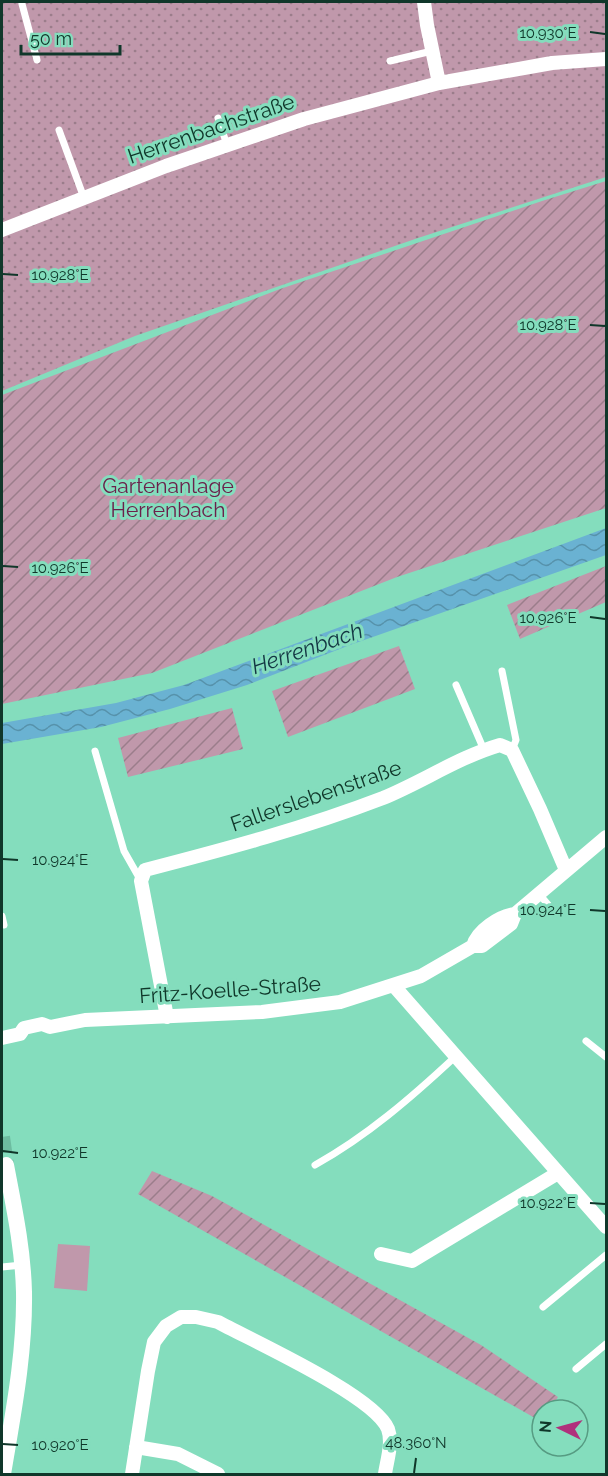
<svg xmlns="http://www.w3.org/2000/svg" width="608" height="1476" viewBox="0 0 608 1476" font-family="Raleway,sans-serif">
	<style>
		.grass { fill: url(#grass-dots) }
		.garden { fill: url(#garden-furrows) }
		.pitch { fill: #c098ab }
		.water { fill: url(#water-waves) }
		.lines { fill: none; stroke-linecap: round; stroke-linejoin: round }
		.tertiary-tunnel { stroke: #6dbca0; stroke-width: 16; stroke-dasharray: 16 8; stroke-linecap: butt }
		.service { stroke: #fff; stroke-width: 7 }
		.minor { stroke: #fff; stroke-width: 14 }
		.tertiary { stroke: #fff; stroke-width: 16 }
		.ticks { fill: none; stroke: #10372a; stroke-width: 2 }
		.labels { text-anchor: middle; stroke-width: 6; stroke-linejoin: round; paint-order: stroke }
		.street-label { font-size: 21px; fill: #10372a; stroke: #84ddbd }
		.park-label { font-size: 21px; fill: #6b214b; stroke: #84ddbd }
		.water-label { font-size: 22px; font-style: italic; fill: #133543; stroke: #84ddbd }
		.ticks-label { font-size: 15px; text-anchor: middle; fill: #10372a; stroke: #84ddbd; stroke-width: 6; stroke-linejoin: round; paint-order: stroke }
	</style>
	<defs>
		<pattern id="grass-dots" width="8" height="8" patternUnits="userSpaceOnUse" patternTransform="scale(1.5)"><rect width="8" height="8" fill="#c098ab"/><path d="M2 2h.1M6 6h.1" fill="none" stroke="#9b7d8b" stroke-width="1.8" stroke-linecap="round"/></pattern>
		<pattern id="garden-furrows" width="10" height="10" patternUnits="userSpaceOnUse" patternTransform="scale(1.5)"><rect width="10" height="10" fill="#c098ab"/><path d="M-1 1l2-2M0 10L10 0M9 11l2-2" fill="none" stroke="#9b7d8b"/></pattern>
		<pattern id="water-waves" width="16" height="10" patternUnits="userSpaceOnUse" patternTransform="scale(1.5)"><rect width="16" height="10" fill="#6ab2d2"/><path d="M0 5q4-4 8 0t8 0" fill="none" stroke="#5692ab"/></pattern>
	</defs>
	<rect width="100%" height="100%" fill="#84ddbd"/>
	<!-- grass -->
	<path class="grass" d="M2,2H606V177L418,238L135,336L2,391Z"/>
	<!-- garden -->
	<path class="garden" d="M606,181V508L397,577L152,673L2,704V395L280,289L542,201Z
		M606,566V602L520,639L507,605Z
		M399,646L415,689L288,737L272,691Z
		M232,708L243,749L128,777L118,738Z
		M152,1171L212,1196L481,1345L558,1397L550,1410H542V1422L138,1194Z"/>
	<!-- pitch -->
	<path class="pitch" d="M58,1244L90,1246L87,1291L54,1288Z"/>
	<!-- water -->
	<path class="water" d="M606,528V555L350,645L247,685L170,709L101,727L2,744V723L116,703L184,685Z"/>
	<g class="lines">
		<!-- tertiary-tunnel -->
		<path class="tertiary-tunnel" d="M2,1137L6,1165"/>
		<!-- service -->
		<path class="service" d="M22,4L37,60
			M390,61L432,51
			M218,118L227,145
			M59,130L84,198
			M502,671L516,740L512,750
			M456,685L484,750
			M95,751L124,851L141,881
			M539,894L551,908
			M2,916L4,925
			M586,1041L606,1057
			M315,1165C367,1136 412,1097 456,1056
			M2,1267L22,1265
			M543,1307L606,1255
			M576,1369L606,1344"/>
		<!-- minor -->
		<path class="minor" d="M424,2L427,25L439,83
			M2,230L166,166L304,119L439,83L552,63L606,59
			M473,946C477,931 499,916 515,914L606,837
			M394,986L606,1227
			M167,1017L141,881L145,870C226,849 305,828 383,798C422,782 459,757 500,745L512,750L540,809L566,870
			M2,1038L20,1034L24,1028L42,1024L50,1027L85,1020L262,1012L340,1002L421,976L473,946H482L511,924L515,914
			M381,1254L412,1261L558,1173
			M136,1447L178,1454L218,1474
			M132,1474L148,1371L154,1342L166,1326L181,1317H196L218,1322C253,1341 375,1396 388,1429C393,1443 387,1460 385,1474"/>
		<!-- tertiary -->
		<path class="tertiary" d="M3,1474C13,1414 25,1354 24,1292C23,1249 14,1207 6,1165"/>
	</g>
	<!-- ticks -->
	<path class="ticks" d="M590,32L605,34M3,274L18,275M590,325L605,326M3,566L18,567M590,617L605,619M3,859L18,860M590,910L605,911M3,1151L18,1153M590,1203L605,1204M3,1444L18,1445M414,1473L416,1458"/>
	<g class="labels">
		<!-- street labels -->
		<g class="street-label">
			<text transform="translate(211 129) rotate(-19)" y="7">Herrenbachstraße</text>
			<text transform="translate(316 796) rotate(-19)" y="7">Fallerslebenstraße</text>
			<text transform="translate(230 990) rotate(-4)" y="7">Fritz-Koelle-Straße</text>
		</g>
		<!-- park labels -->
		<g class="park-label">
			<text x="168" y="493">Gartenanlage<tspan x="168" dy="24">Herrenbach</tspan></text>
		</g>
		<!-- water labels -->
		<g class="water-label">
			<text transform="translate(307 648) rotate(-19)" y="8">Herrenbach</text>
		</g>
	</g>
	<g class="ticks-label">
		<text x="548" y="38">10.930°E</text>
		<text x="60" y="280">10.928°E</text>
		<text x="548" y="330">10.928°E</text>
		<text x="60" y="573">10.926°E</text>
		<text x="548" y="623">10.926°E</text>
		<text x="60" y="865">10.924°E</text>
		<text x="548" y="915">10.924°E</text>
		<text x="60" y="1158">10.922°E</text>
		<text x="548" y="1208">10.922°E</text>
		<text x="416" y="1448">48.360°N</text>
		<text x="60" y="1450">10.920°E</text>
	</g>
	<!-- border -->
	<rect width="608" height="1476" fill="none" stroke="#10372a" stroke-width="6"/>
	<!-- north arrow -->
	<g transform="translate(560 1428) rotate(275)"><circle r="28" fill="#84ddbd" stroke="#569b82" stroke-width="1.5"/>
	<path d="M0-4.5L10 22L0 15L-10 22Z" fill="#b0307c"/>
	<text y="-9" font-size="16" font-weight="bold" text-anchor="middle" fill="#10372a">N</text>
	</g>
	<!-- scale -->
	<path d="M21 45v9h99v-9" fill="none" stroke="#10372a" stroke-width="3"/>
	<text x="30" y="45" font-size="18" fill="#10372a" stroke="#84ddbd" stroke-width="4.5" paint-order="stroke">50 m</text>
</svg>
